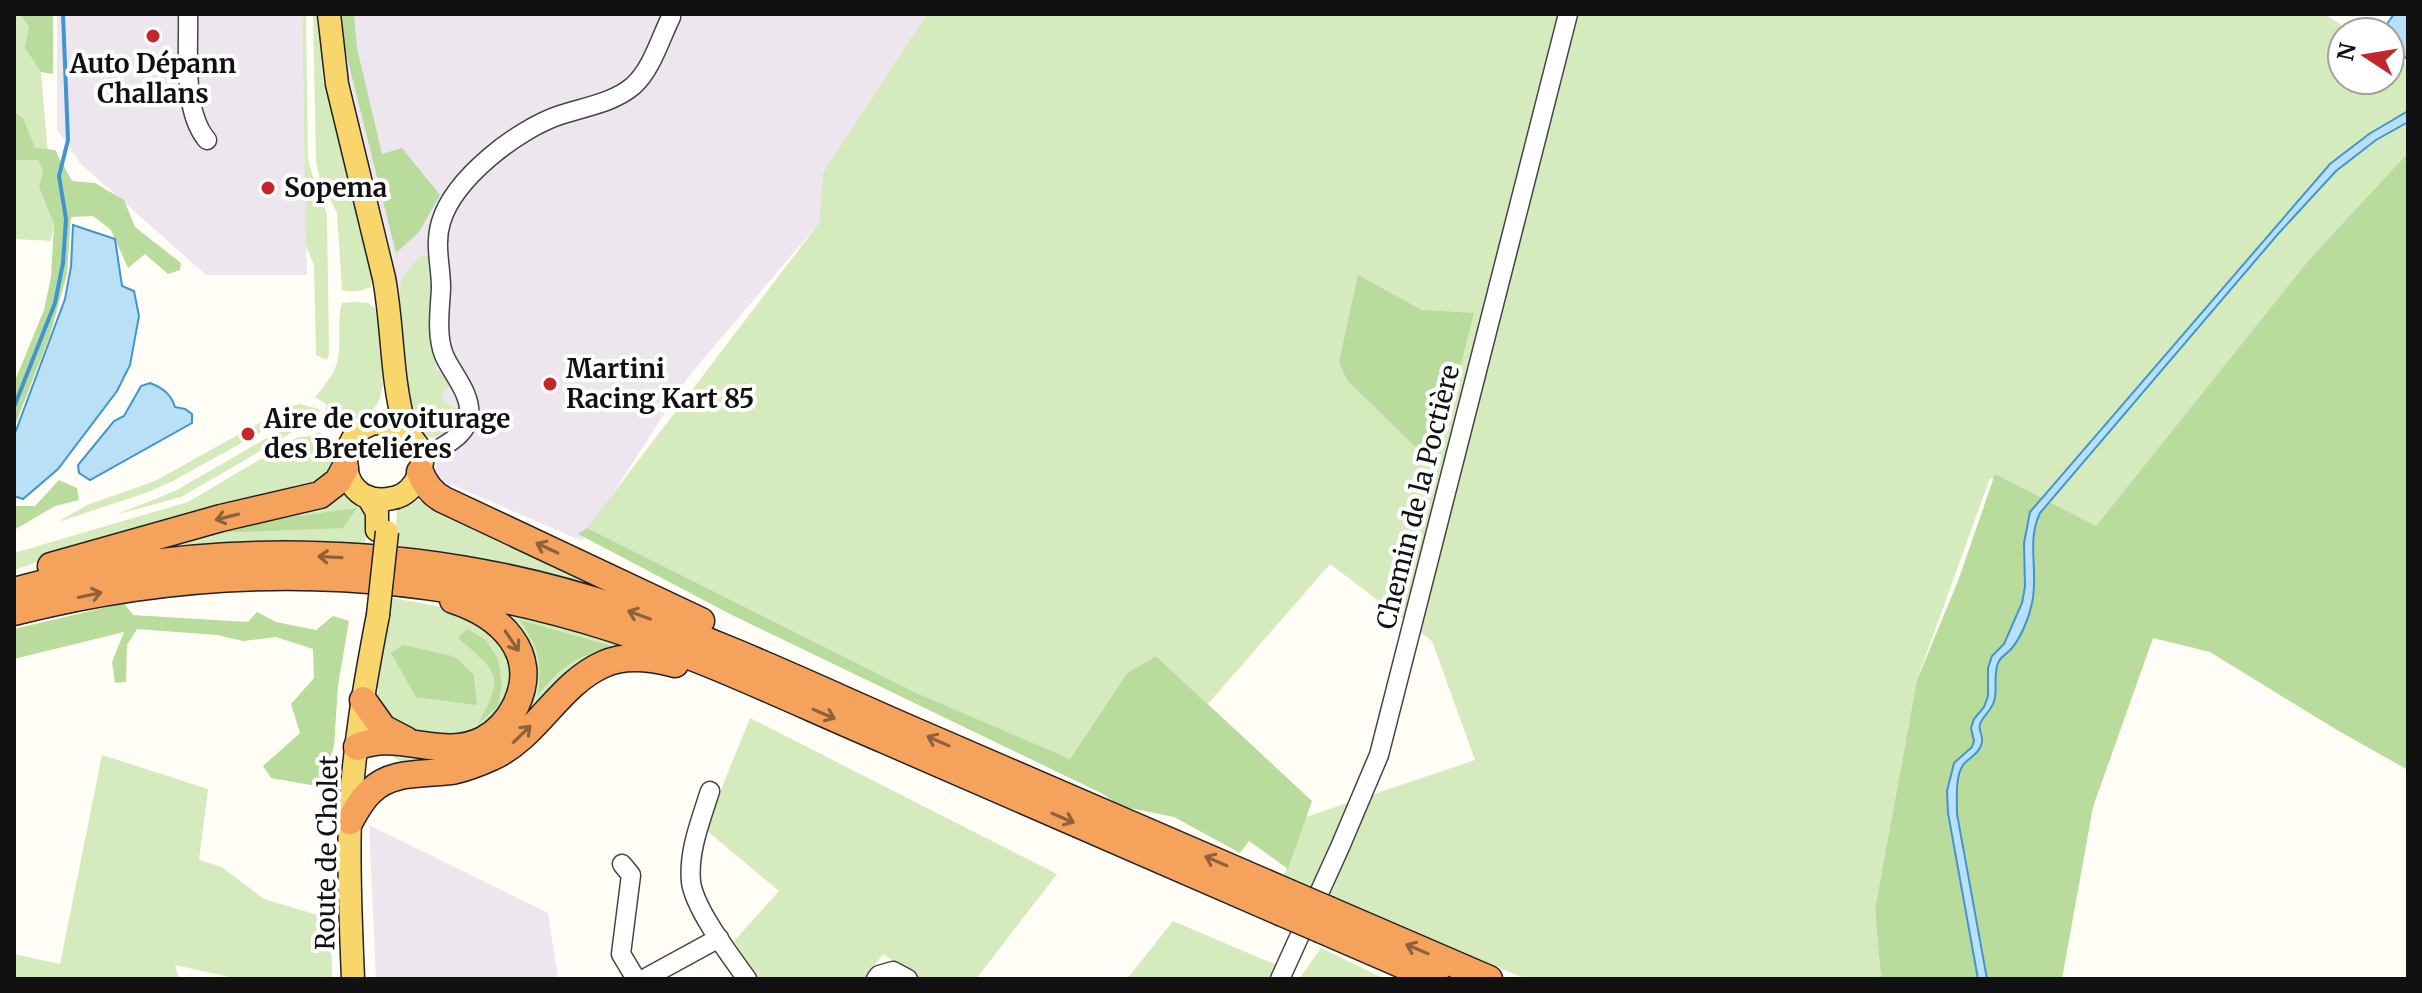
<svg xmlns="http://www.w3.org/2000/svg" width="2422" height="993" viewBox="0 0 2422 993" font-family="Merriweather,serif">
	<style>
		.industrial { fill: #eee6ef }
		.green { fill: #d5ebbd }
		.forest { fill: #b9dc9c }
		.water { fill: #b9e0f7; stroke: #3f96cf; stroke-width: 2 }
		.lines { fill: none; stroke-linecap: round; stroke-linejoin: round }
		.stream { stroke: #3f96cf; stroke-width: 4 }
		.minor-casing { stroke: #444; stroke-width: 21 }
		.major-casing { stroke: #222; stroke-width: 25 }
		.highway-casing { stroke: #222; stroke-width: 29 }
		.minor { stroke: #fff; stroke-width: 18 }
		.major { stroke: #f9d66b; stroke-width: 22 }
		.highway { stroke: #f5a25d; stroke-width: 26 }
		.major-bridge-casing { stroke: #222; stroke-width: 25; stroke-linecap: butt }
		.highway-bridge-casing { stroke: #222; stroke-width: 29; stroke-linecap: butt }
		.major-bridge { stroke: #f9d66b; stroke-width: 22 }
		.highway-bridge { stroke: #f5a25d; stroke-width: 26 }
		.oneway { stroke: #8e613b }
		.poi-dot { fill: #c4262e; stroke: #fff; stroke-width: 3 }
		.labels { text-anchor: middle; stroke-width: 8; stroke-linejoin: round; paint-order: stroke }
		.poi-label { font-size: 26px; font-weight: bold; fill: #111; stroke: #fff; text-anchor: start }
		.street-label { font-size: 26px; fill: #111; stroke: #fff }
	</style>
	<rect width="100%" height="100%" fill="#fffdf5"/>
	<!-- industrial -->
	<path class="industrial" d="M57,14H302L307,275H206L81,164L57,130Z
		M339,14H927L823,172L819,223L689,376L582,541L436,478V439L418,436L404,388L395,268L341,44Z
		M369,825L548,913L558,979H376Z"/>
	<!-- green -->
	<path class="green" d="M14,14H36L54,224L51,241L14,239Z
		M302,14H306L308,157C311,178 322,195 327,215L329,354L327,360L316,355L314,265L306,246Z
		M313,14H320L323,81L334,116L373,268L371,287C361,291 353,293 342,290L337,213L320,179L316,162Z
		M927,14H2324L2353,32H2342V80H2390V55L2408,66V158L2308,261L2096,526L1990,478L1917,680L1875,909L1881,979H1527L1282,880L1306,817L1475,760L1432,641L1330,564L1208,704L1156,656L1127,673L1070,759L896,693L587,528L819,223L823,172Z
		M427,255L431,259L436,369L452,384L443,392L442,398L450,406L461,409C453,426 443,442 421,434L410,413L400,300L401,280L419,257Z
		M353,302L368,303L375,308L382,343L379,346C383,375 390,407 358,419C346,423 337,420 326,415V404L315,397C322,388 332,377 336,366C343,346 336,323 342,303Z
		M300,404L319,409L318,415L298,413L290,416L173,481L146,493L58,522L87,505L155,481L288,407Z
		M302,423L313,425L298,429L181,497L115,515L175,491L272,435Z
		M319,432C334,440 336,448 336,465L320,485L82,547L14,570V553L188,502L298,437L310,436Z
		M337,493L351,498L369,515L365,544L310,540L236,541L125,554Z
		M408,500L427,501L623,594L494,561L395,545L397,509Z
		M387,597L458,610L495,631L509,659L512,681L506,704L487,727L465,737L437,738L395,726L378,708V684Z
		M483,607L648,652C629,654 604,652 587,663C547,688 524,740 478,755C466,759 454,761 441,763C427,765 406,766 393,757V751L396,750C422,754 451,760 476,750C495,743 506,730 516,713C539,672 519,632 483,607Z
		M750,718L1057,874L976,979H919L883,954L864,979H758L734,941L779,891L705,829Z
		M102,755L208,789L199,860L222,867L264,899L331,919L332,979H238L175,965L179,979H14V954L60,964Z
		M1173,921L1281,967L1272,979H1127Z
		M1321,948L1385,979H1299Z"/>
	<!-- forest -->
	<path class="forest" d="M20,14H53V74L41,72L25,48L29,27Z
		M341,14H354L357,48L382,154L402,148L440,195L419,232L396,253L342,37Z
		M14,112L23,118L35,148L55,150L72,181L95,183L124,200L135,227L181,263L180,270L168,274L145,254L128,268L111,230L93,216L71,217L67,274L50,335L14,428V383L44,310L51,277L54,224L39,187L43,171L38,160H15Z
		M2408,153V770L2337,730L2210,652L2153,638L2093,807L2062,979H1881L1875,909L1917,680L1958,581L1995,474L2096,526L2308,261Z
		M1358,275L1422,310L1474,313L1435,466L1347,380L1339,362Z
		M59,480L77,488L79,500L55,506L14,530V506H35Z
		M357,508L343,528L214,533L269,520Z
		M587,528L916,693L1070,759L1127,673L1156,656L1312,801L1288,869L1249,841L1240,853L1174,817L1120,806L1101,793L730,614L578,534Z
		M124,603L133,615L248,622L257,612L276,622L316,630L333,616L349,621L338,686L334,746L322,787L271,778L263,766L300,733L291,704L314,678L313,649L276,637L243,641L217,635L137,629L127,645L126,682L115,683L112,662L124,632L14,659V629Z
		M520,620L612,646C572,660 566,662 538,695C542,659 539,650 520,620Z
		M467,629L486,640L498,659L502,685L498,706L478,724C505,675 498,672 458,638Z
		M403,645L455,657L474,675L477,705L416,697L391,653Z"/>
	<!-- water -->
	<path class="water" d="M2394,14H2408V60L2390,42V32H2385V27Z
		M2408,111V122L2376,140L2336,171L2278,234L2040,513C2026,541 2039,573 2032,603C2029,618 2021,637 2012,648C2008,653 2002,656 1999,661C1993,672 1997,686 1995,697C1994,709 1984,714 1980,724C1978,730 1983,735 1982,742C1980,754 1969,757 1963,765C1955,777 1957,799 1957,814L1987,979H1978L1948,813L1947,791L1954,763L1972,747L1974,741L1971,728L1974,719L1984,707L1988,696V668L1992,656L2004,644L2022,603L2025,587L2024,543L2030,512L2330,164L2369,134Z
		M73,225L115,239L122,286L134,291L139,316L130,365L117,391L58,469L23,499L14,496V436L65,299L71,267Z
		M150,383C163,388 171,394 175,407L185,409L192,414V423L90,480L79,473L78,465L114,421L124,416L141,386Z"/>
	<g class="lines">
		<!-- stream -->
		<path class="stream" d="M14,407L55,303L63,263L66,219L59,176L68,140L63,14"/>
		<defs>
			<path id="minor" d="M188,14C189,51 182,111 207,140
				M442,447C454,440 467,431 469,416C472,394 452,374 444,355C436,335 440,309 441,288C441,265 434,245 441,222C454,178 518,129 560,115C584,107 613,103 633,86C652,69 660,39 671,17
				M710,791C701,820 688,851 691,882C695,910 730,955 747,979
				M622,864L631,875L621,954L636,979
				M644,979L719,938
				M876,979L879,975L893,971L908,979
				M1280,979L1340,847L1379,755L1568,14"/>
			<path id="major" d="M329,14L337,84L384,278C393,326 391,377 404,424C410,444 430,445 419,474C415,486 405,496 393,498C323,514 335,393 406,430
				M368,497L377,512V530
				M353,979C351,926 348,873 350,820C353,751 365,682 378,615"/>
			<path id="highway" d="M420,472C425,485 432,494 444,500L701,621
				M51,566L221,518L320,495L338,481L345,468
				M14,591C212,536 430,544 624,610C722,643 816,688 910,729C1036,784 1162,837 1287,892
				M14,612C213,561 412,565 608,627C704,657 795,702 887,741C1018,798 1149,855 1280,912
				M363,700L383,728L406,740
				M357,747C398,729 442,761 483,740C498,732 509,719 516,705C541,652 499,615 453,600
				M350,821C356,810 362,799 371,791C392,770 424,775 452,771C466,768 479,763 492,757C537,737 558,684 604,664C626,654 652,658 675,664
				M1329,910L1489,979
				M1322,930L1435,979"/>
		</defs>
		<!-- minor casing -->
		<use href="#minor" class="minor-casing"/>
		<!-- major casing -->
		<use href="#major" class="major-casing"/>
		<!-- highway casing -->
		<use href="#highway" class="highway-casing"/>
		<!-- minor -->
		<use href="#minor" class="minor"/>
		<!-- major -->
		<use href="#major" class="major"/>
		<!-- highway -->
		<use href="#highway" class="highway"/>
		<defs>
			<path id="major-bridge" d="M378,615L387,532"/>
			<path id="highway-bridge" d="M1287,892L1329,910
				M1280,912L1322,930"/>
		</defs>
		<!-- major-bridge casing -->
		<use href="#major-bridge" class="major-bridge-casing"/>
		<!-- highway-bridge casing -->
		<use href="#highway-bridge" class="highway-bridge-casing"/>
		<!-- major-bridge -->
		<use href="#major-bridge" class="major-bridge"/>
		<!-- highway-bridge -->
		<use href="#highway-bridge" class="highway-bridge"/>
	</g>
	<!-- one-way arrows -->
	<defs><path id="oneway-shaft" d="M-6 0H5M1.5-3L5.5 0L1.5 3" fill="none" stroke-width="1.6" stroke-linecap="round" stroke-linejoin="round" transform="scale(2)"/></defs>
	<g class="oneway">
		<use href="#oneway-shaft" transform="translate(227 517) rotate(166)"/>
		<use href="#oneway-shaft" transform="translate(547 548) rotate(-155)"/>
		<use href="#oneway-shaft" transform="translate(330 557) rotate(-177)"/>
		<use href="#oneway-shaft" transform="translate(90 595) rotate(-12)"/>
		<use href="#oneway-shaft" transform="translate(639 615) rotate(-160)"/>
		<use href="#oneway-shaft" transform="translate(512 641) rotate(56)"/>
		<use href="#oneway-shaft" transform="translate(824 714) rotate(23)"/>
		<use href="#oneway-shaft" transform="translate(522 734) rotate(-44)"/>
		<use href="#oneway-shaft" transform="translate(938 741) rotate(-156)"/>
		<use href="#oneway-shaft" transform="translate(1063 818) rotate(23)"/>
		<use href="#oneway-shaft" transform="translate(1216 861) rotate(-156)"/>
		<use href="#oneway-shaft" transform="translate(1417 949) rotate(-157)"/>
	</g>
	<!-- markers -->
	<g class="poi-dot">
		<circle cx="153" cy="36" r="8"/>
		<circle cx="268" cy="188" r="8"/>
		<circle cx="550" cy="384" r="8"/>
		<circle cx="248" cy="434" r="8"/>
	</g>
	<g class="labels">
		<!-- poi labels -->
		<g class="poi-label">
			<text x="153" y="73" text-anchor="middle">Auto Dépann<tspan x="153" dy="30">Challans</tspan></text>
			<text x="284" y="197">Sopema</text>
			<text x="566" y="378">Martini<tspan x="566" dy="30">Racing Kart 85</tspan></text>
			<text x="264" y="428">Aire de covoiturage<tspan x="264" dy="30">des Breteliéres</tspan></text>
		</g>
		<!-- street labels -->
		<g class="street-label">
			<text transform="translate(1418 497) rotate(-76)" y="9">Chemin de la Poctière</text>
			<text transform="translate(327 853) rotate(-89)" y="9">Route de Cholet</text>
		</g>
	</g>
	<!-- border -->
	<rect width="2422" height="993" fill="none" stroke="#111111" stroke-width="32"/>
	<!-- north arrow -->
	<g transform="translate(2366 56) rotate(282)"><circle r="38" fill="#ffffff" stroke="#a0a0a0" stroke-width="2"/>
	<path d="M0-6L14 30L0 20L-14 30Z" fill="#c4262e"/>
	<text y="-12" font-size="22" font-weight="bold" text-anchor="middle" fill="#111111">N</text>
	</g>
</svg>
